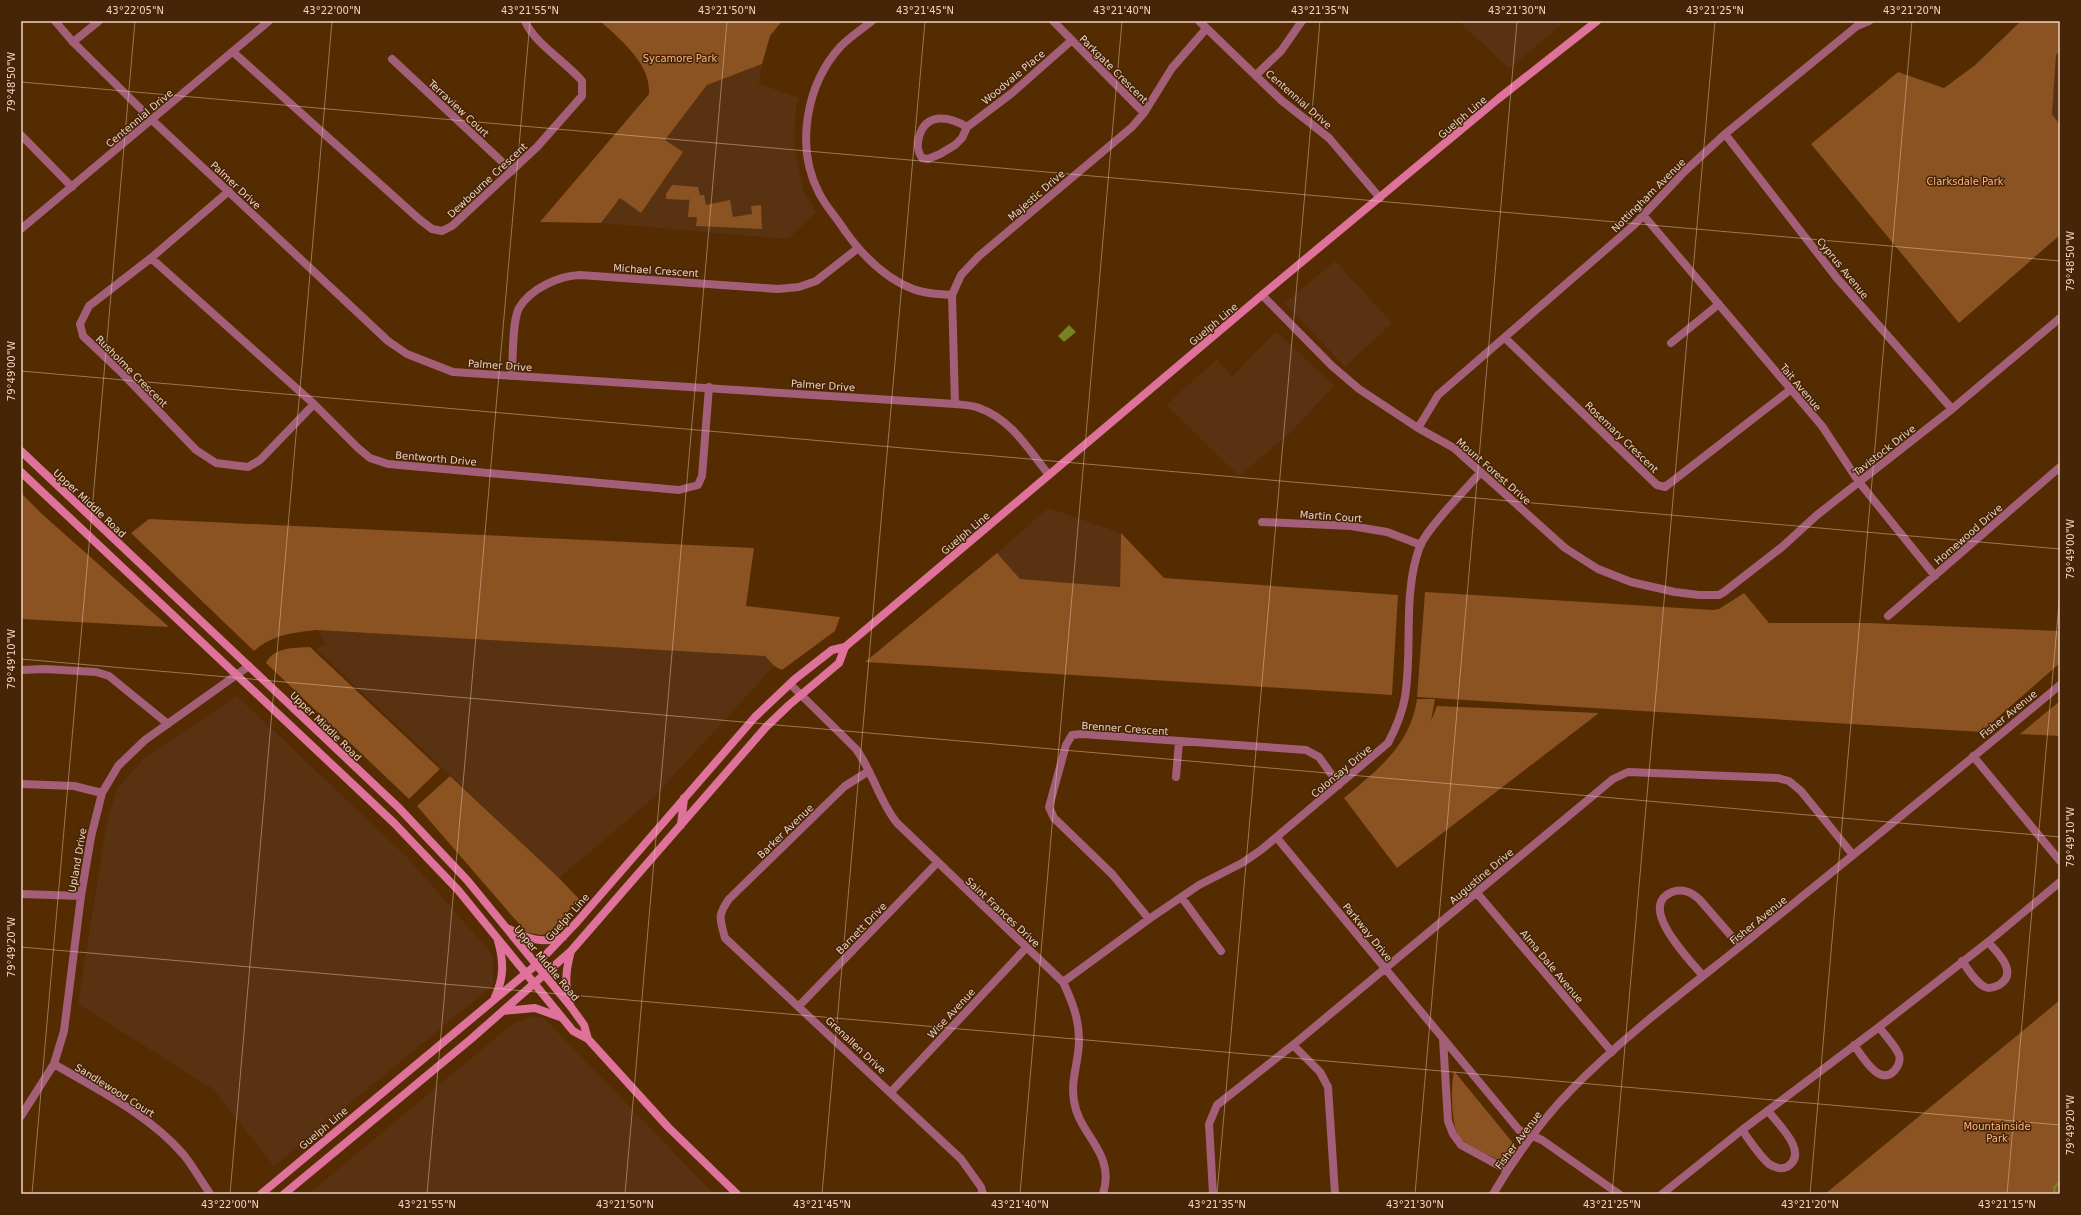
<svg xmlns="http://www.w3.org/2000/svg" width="2081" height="1215" viewBox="0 0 2081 1215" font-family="'DejaVu Sans',sans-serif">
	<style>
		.built { fill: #593212 }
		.green { fill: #8b5222 }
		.water { fill: #758324 }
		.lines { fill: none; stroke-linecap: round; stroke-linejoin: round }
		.stream { stroke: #758324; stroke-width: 2.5 }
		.minor { stroke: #a35f77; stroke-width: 8 }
		.tertiary { stroke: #a35f77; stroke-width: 8 }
		.secondary { stroke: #de729b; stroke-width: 8 }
		.ticks { fill: none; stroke: #eed3c0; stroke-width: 1; stroke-opacity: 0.45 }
		.labels { text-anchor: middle; stroke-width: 3; stroke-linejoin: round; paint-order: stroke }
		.park-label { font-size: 10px; fill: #fcb580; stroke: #452407 }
		.street-label { font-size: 10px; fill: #eed3c0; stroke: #452407 }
		.neatline { fill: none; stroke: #eed3c0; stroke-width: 1.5 }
		.ticks-label { font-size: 10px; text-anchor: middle; fill: #eed3c0 }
	</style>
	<rect width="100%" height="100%" fill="#552b01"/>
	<!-- built -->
	<path class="built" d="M1458,21H1566L1509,68Z
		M2060,51V125L2052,114L2056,54Z
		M762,64L759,84L800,98L796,106L794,148L804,192L816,212L788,239L601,223L707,85Z
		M1335,261L1392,323L1345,367L1285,303Z
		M1276,331L1334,386L1290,433L1239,476L1166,405L1217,359L1232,377Z
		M1048,508L1121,533L1120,587L1019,579L997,553Z
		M317,630L766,656L774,666L651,800L559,878L316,649L325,644Z
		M237,696L406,856L493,955V985L274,1166L213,1089L78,1004L107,821L117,789L144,758Z
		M533,1016L544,1018L714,1194H308L512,1024Z"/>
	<!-- green -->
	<path class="green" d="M600,21H782L770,36L762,64L707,85L665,140L683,152L641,213L620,198L601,223L540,222L649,94C651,64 621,40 600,21Z
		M2021,21H2060V51L2056,55L2052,114L2060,125V235L1959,323L1811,144L1898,72L1944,88L1974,66Z
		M672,185L698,187L700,195H704L706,205L730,200L733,217L752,214L751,206L761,205L762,229L696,226L697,217H688L690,193L689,200L666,199V194Z
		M21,493L42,514L169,627L21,619Z
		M149,519L754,548L746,606L840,617L835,631L782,670L774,666L765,656L317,630C292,633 274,634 254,651L131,533Z
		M1121,533L1164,578L1398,595L1392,695L865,662L997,553L1020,579L1120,587Z
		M1425,592L1713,610L1719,609L1744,593L1769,623H1868L2060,631V663L1981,732L1417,697Z
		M310,647L440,769L409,799L266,663C274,647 293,648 310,647Z
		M1417,699H1435L1431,721L1437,706L1599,713L1397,868L1344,798C1378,769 1410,746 1417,699Z
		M2060,701V736L2020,734Z
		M450,776L559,878L579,899L549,933L541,935L526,932L417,806Z
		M2060,1000V1194H1825Z
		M1454,1071L1513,1143L1500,1161C1488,1154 1472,1149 1462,1140C1450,1130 1451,1085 1454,1071Z"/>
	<!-- water -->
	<path class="water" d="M1069,325L1076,332L1064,342L1058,336Z"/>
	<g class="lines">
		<!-- stream -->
		<path class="stream" d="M2055,1194L2054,1188L2060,1182"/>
		<!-- minor -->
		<path class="minor" d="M872,21C862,29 850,37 841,46C806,84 795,147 819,193C826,207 837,218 845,231C863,256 884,278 913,289C925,294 939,294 952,295
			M1053,21L1144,113
			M73,42L99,21
			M233,52L419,219L432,229L442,231L452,226L537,147L582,96V81C566,62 534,43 525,21
			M392,59L512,171
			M1256,75L1281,51L1302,21
			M967,127C949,116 926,112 919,137C917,145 917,151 922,158L928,159L940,154L955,145L962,138L967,127L1012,93L1072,40
			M1725,134L1836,277L1952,409
			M21,135L72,187
			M229,191L151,258L89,306L80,324L83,336L120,371L196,450L216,463L248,467L260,460L314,404
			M1644,216L1822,426L1859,482L1935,576
			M151,258L314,404L358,448L370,458L388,464L679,490L698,485L702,476L709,387
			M1262,295L1332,366L1359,389L1418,428L1454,448L1565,548L1598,569L1631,582L1675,592L1699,595H1719L1724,592L1782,547L1817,515L1952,409L2060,318
			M1505,338L1657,485L1665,487L1790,390
			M1671,343L1719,304
			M512,376C513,359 512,321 519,308C531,288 559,276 580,275L778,289L799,287L816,281L857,249
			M955,404L952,295L961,275L979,256L1132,127L1144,113L1172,68L1206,29
			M1418,428L1438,395L1634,225L1685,171L1725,134L1857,26L1869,21
			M1262,522L1351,526L1387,532L1421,545
			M1888,616L2060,467
			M21,670L45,669L96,672L109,676L168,724
			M790,684L856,749C873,772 879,801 897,823L1063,982C1074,1005 1082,1027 1078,1053C1076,1070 1071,1083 1074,1101C1079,1136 1116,1152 1103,1194
			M1973,756L2060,861
			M869,771L845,786L729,899C717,916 720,919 725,938L961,1159L981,1187L983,1194
			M1176,777L1179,742
			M21,784L74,786L102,793
			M1277,838L1519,1130L1542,1140L1619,1194
			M1477,893L1612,1052
			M21,894L81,896
			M1182,898L1221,951
			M1149,919L1112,874L1054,818L1049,807L1066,745L1072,735L1082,734L1306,750L1319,757L1339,785
			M1962,961C1968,969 1975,982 1985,987C1989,989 1995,987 1999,985C2019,973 1998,953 1988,942
			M1702,975C1690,960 1636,906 1672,892C1683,888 1691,892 1699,899L1740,946
			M1063,982L1149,919L1199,885L1242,863L1261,850L1388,743C1396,728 1402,714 1405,697C1413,648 1402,594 1420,546C1428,527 1465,490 1480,473
			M799,1006L937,863
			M1443,1039L1448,1121L1453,1134L1461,1145L1507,1170
			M1293,1045L1320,1072L1328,1087L1335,1194
			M1854,1045C1862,1056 1880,1088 1895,1070C1898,1066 1901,1061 1899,1055C1897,1048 1884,1034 1879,1027
			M54,1064C98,1090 148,1114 183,1154C192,1165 200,1179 209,1192
			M891,1092L1026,948
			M21,1116L54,1064L64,1031L81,896L91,837L102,793L118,766L145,740L249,666
			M1742,1130C1750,1141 1759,1155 1769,1164C1774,1167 1781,1170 1787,1167C1810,1153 1778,1124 1768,1111
			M1213,1194L1209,1124L1217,1105L1293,1045L1613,779L1628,772L1778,778L1789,781L1801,791L1853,855
			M1662,1194L1742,1130L1879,1027L1988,942L2060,882"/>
		<!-- tertiary -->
		<path class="tertiary" d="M55,21L73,42L152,120L388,341L407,354L453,372L955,404C963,405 972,405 979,408C1011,419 1029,450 1049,475
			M1199,21L1281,100L1329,138L1380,198
			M21,229L269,21
			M1493,1194C1515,1157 1541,1121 1571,1090C1630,1030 1698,981 1762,929C1862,848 1962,767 2060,685"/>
		<!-- secondary -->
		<path class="secondary" d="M21,451L399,808L467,880L571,1007L584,1025L588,1039
			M21,472L394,823L458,890L573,1031L588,1039L668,1127L737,1194
			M681,825L684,798
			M509,929C528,939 542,944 563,937
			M495,997C504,978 504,962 498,941
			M570,1002C564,985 566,969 571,951
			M503,1011L535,1008L560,1017
			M261,1194L536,965L577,922L755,717L795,679L832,650L845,647
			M284,1194L471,1039L571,951L766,727L789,705L839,663L845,647L1262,295L1498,99L1597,21"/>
	</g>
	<!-- ticks -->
	<path class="ticks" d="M21,82L2060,261M21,371L2060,549M21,659L2060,837M21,947L2060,1125M32,1194L135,21M230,1194L332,21M427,1194L530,21M625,1194L727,21M822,1194L925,21M1020,1194L1122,21M1217,1194L1320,21M1415,1194L1517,21M1612,1194L1715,21M1810,1194L1912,21M2007,1194L2060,592"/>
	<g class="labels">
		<!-- park labels -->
		<g class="park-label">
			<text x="680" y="62">Sycamore Park</text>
			<text x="1965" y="185">Clarksdale Park</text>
			<text x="1997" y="1130">Mountainside<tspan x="1997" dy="12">Park</tspan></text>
		</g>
		<!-- street labels -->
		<g class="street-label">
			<text transform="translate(1114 69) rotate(45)" y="4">Parkgate Crescent</text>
			<text transform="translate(1013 77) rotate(-40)" y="4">Woodvale Place</text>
			<text transform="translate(1299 99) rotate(41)" y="4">Centennial Drive</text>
			<text transform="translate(459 108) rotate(43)" y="4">Terraview Court</text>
			<text transform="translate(1462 117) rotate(-40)" y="4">Guelph Line</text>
			<text transform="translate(139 118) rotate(-40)" y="4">Centennial Drive</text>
			<text transform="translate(487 180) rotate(-43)" y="4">Dewbourne Crescent</text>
			<text transform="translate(236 185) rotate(43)" y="4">Palmer Drive</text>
			<text transform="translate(1036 195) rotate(-41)" y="4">Majestic Drive</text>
			<text transform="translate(1648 195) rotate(-45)" y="4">Nottingham Avenue</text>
			<text transform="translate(1843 268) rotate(51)" y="4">Cyprus Avenue</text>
			<text transform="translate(656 270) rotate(4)" y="4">Michael Crescent</text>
			<text transform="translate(1213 324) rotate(-40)" y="4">Guelph Line</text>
			<text transform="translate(500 365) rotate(4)" y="4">Palmer Drive</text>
			<text transform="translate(132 371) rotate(45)" y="4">Rusholme Crescent</text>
			<text transform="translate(823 385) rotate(4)" y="4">Palmer Drive</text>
			<text transform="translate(1801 387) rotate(50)" y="4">Tait Avenue</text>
			<text transform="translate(1622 437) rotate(44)" y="4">Rosemary Crescent</text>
			<text transform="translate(1884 450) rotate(-38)" y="4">Tavistock Drive</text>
			<text transform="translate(436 458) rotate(5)" y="4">Bentworth Drive</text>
			<text transform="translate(1494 471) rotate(41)" y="4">Mount Forest Drive</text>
			<text transform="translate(90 503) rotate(43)" y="4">Upper Middle Road</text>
			<text transform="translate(1331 516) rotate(4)" y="4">Martin Court</text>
			<text transform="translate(965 533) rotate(-40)" y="4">Guelph Line</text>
			<text transform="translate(1968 534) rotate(-41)" y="4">Homewood Drive</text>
			<text transform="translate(2008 714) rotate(-39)" y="4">Fisher Avenue</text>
			<text transform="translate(326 726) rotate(44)" y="4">Upper Middle Road</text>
			<text transform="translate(1125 728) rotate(4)" y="4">Brenner Crescent</text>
			<text transform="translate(1341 771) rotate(-40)" y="4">Colonsay Drive</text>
			<text transform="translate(785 831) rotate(-44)" y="4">Barker Avenue</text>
			<text transform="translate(77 860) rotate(-80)" y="4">Upland Drive</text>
			<text transform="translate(1481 876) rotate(-40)" y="4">Augustine Drive</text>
			<text transform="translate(1003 912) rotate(43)" y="4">Saint Frances Drive</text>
			<text transform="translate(567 917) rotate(-48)" y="4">Guelph Line</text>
			<text transform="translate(1758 920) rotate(-39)" y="4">Fisher Avenue</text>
			<text transform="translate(861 928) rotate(-46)" y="4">Barnett Drive</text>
			<text transform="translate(1368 932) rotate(51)" y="4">Parkway Drive</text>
			<text transform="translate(547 963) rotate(50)" y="4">Upper Middle Road</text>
			<text transform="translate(1552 966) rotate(50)" y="4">Alma Dale Avenue</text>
			<text transform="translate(951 1013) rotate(-47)" y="4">Wise Avenue</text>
			<text transform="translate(856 1045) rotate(43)" y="4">Grenallen Drive</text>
			<text transform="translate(115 1090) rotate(32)" y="4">Sandlewood Court</text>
			<text transform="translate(323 1128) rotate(-40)" y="4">Guelph Line</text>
			<text transform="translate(1518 1140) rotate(-53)" y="4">Fisher Avenue</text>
		</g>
	</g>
	<!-- border -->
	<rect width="2081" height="1215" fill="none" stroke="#452407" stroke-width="44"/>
	<rect x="22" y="22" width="2037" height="1171" class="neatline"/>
	<g class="ticks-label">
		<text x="135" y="14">43°22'05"N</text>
		<text x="332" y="14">43°22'00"N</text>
		<text x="530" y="14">43°21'55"N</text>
		<text x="727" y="14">43°21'50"N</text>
		<text x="925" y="14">43°21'45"N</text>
		<text x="1122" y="14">43°21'40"N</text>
		<text x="1320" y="14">43°21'35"N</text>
		<text x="1517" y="14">43°21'30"N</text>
		<text x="1715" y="14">43°21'25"N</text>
		<text x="1912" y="14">43°21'20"N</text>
		<text transform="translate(11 82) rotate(-90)" y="4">79°48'50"W</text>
		<text transform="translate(2070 261) rotate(-90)" y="4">79°48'50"W</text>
		<text transform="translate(11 371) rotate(-90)" y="4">79°49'00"W</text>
		<text transform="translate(2070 549) rotate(-90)" y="4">79°49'00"W</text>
		<text transform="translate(11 659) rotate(-90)" y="4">79°49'10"W</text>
		<text transform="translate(2070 837) rotate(-90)" y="4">79°49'10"W</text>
		<text transform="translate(11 947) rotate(-90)" y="4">79°49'20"W</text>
		<text transform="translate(2070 1125) rotate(-90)" y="4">79°49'20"W</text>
		<text x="230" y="1208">43°22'00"N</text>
		<text x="427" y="1208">43°21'55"N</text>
		<text x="625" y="1208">43°21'50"N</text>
		<text x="822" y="1208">43°21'45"N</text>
		<text x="1020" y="1208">43°21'40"N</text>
		<text x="1217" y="1208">43°21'35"N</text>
		<text x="1415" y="1208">43°21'30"N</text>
		<text x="1612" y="1208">43°21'25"N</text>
		<text x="1810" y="1208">43°21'20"N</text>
		<text x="2007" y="1208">43°21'15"N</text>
	</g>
</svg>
